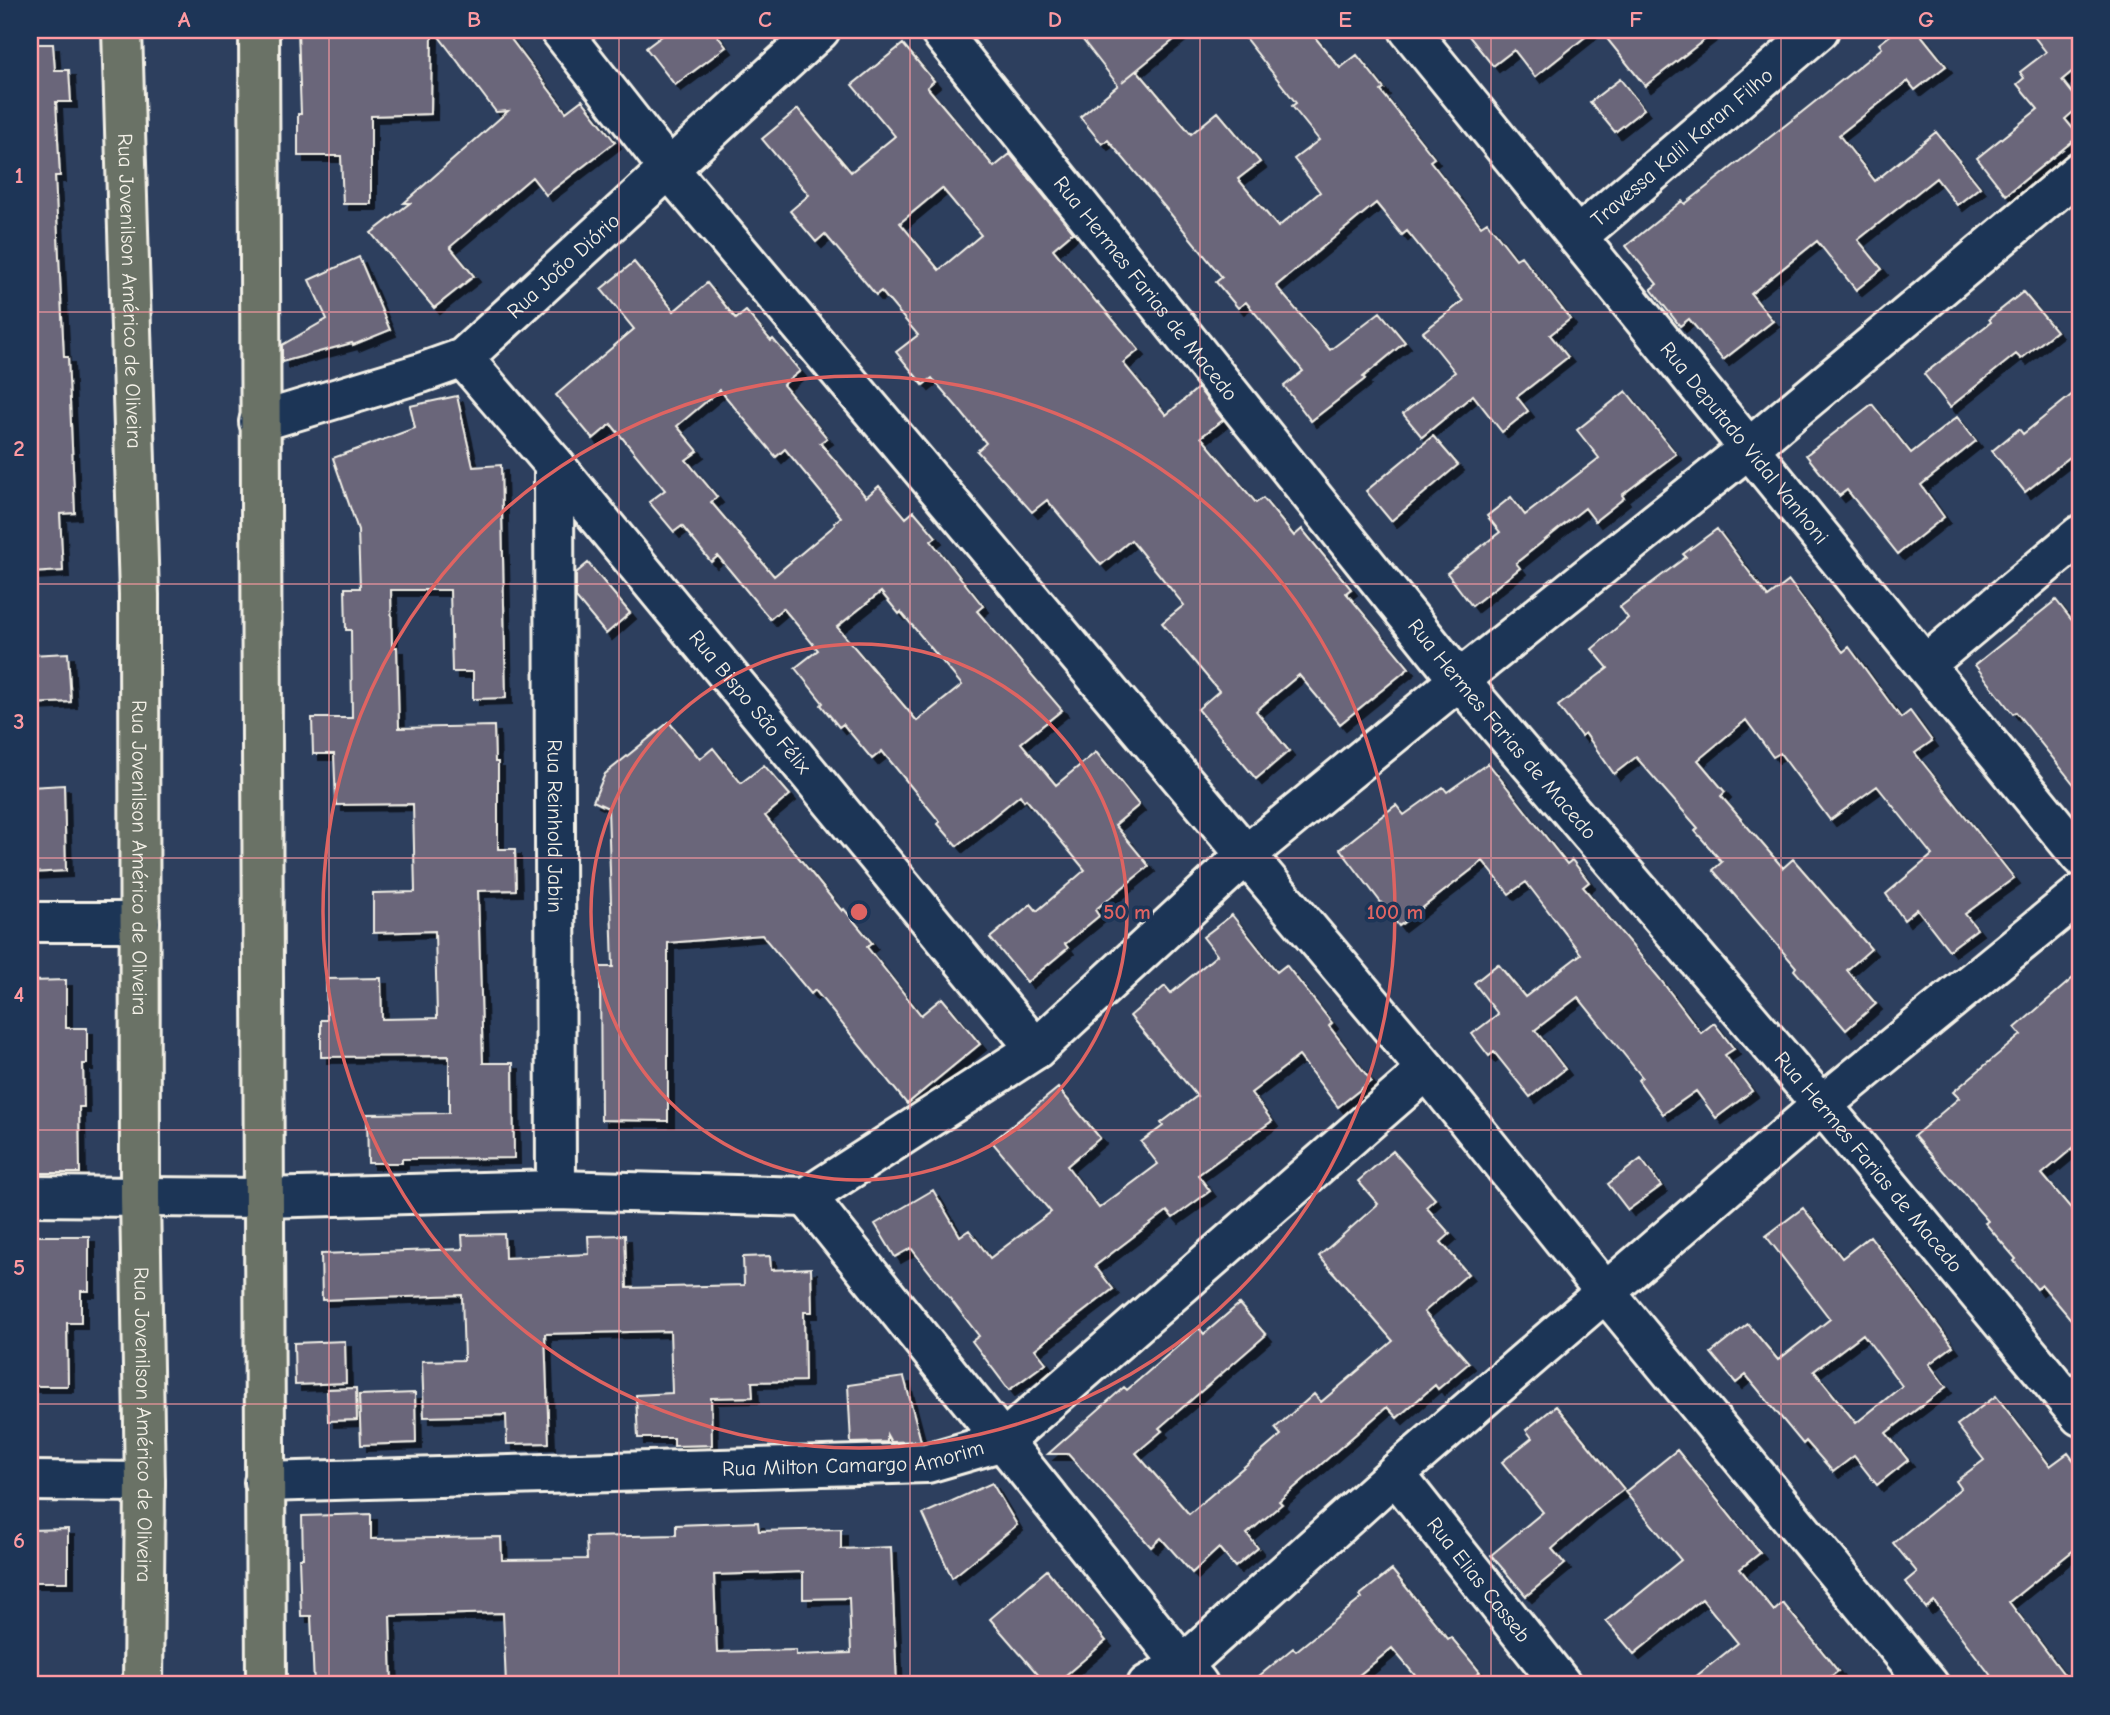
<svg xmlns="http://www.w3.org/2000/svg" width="2110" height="1715" viewBox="0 0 2110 1715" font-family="'Comic Neue',sans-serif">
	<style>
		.building { fill: #6b667a; stroke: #f4f1e8; stroke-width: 2; fill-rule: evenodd; filter: url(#shadow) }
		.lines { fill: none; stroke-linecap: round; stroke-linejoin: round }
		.minor-casing { stroke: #f4f1e8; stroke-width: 44 }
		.major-casing { stroke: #f4f1e8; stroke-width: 44 }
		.minor { stroke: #1d3557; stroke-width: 38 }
		.major { stroke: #6a7266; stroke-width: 38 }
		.grid { fill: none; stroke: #ff9aa2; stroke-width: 2; stroke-opacity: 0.55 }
		.ring { fill: none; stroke: #df6462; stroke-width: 3.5 }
		.labels { text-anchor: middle; stroke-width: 7; stroke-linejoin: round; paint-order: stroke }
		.street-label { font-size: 21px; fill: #f4f1e8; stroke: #1d3557 }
		.centre { fill: #df6462; stroke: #1d3557; stroke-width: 3.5 }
		.ring-label { font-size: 21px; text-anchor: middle; font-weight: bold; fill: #df6462; stroke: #1d3557; stroke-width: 7; stroke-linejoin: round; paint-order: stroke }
		.neatline { fill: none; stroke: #ff9aa2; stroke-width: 2.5 }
		.grid-label { font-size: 23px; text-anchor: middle; font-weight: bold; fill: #ff9aa2 }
	</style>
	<defs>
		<filter id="shadow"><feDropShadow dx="6" dy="6" stdDeviation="0" flood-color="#0009"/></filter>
	</defs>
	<rect width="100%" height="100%" fill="#2d3f5e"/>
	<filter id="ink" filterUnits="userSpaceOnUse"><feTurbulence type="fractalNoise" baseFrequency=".0143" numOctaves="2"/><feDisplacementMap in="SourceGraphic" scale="14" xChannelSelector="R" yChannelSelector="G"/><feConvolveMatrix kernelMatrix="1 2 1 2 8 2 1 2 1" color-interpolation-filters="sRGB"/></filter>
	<g filter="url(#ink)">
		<!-- building -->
		<path class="building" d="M298,30H432L431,114L371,116V204H343L341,156H298V114H301Z
			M434,30H504L566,112L582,100L615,142L546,195L532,177L450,247L474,276L434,308L371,233L410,203H404L508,111L496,112Z
			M670,30H713L726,47L675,85L646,48Z
			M1075,30H1186L1122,82L1137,70L1191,134L1218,112L1260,162L1238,179L1278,227L1320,192L1294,159L1319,140L1292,106L1296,103L1239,30H1309L1340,68L1357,55L1384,89L1381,91L1434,158L1430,161L1481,226L1487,222L1516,259L1521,256L1570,319L1550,335L1568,357L1517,397L1528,411L1502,432L1473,395L1422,437L1403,414L1455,372L1423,332L1463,301L1407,231L1402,235L1376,203L1276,286L1330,350L1380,312L1405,342L1363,377L1365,379L1311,421L1284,386L1303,371L1246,302L1238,308L1216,282L1222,277L1169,212L1108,140L1102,144L1080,117L1118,85Z
			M1464,30H1594L1535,77L1514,50L1493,66Z
			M1600,30H1717L1645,86Z
			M1897,30H1917L1946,66L1915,90L1908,81L1839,135L1875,181L1936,132L1980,187L1957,205L1936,178L1858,240L1882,269L1856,290L1817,241L1751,294L1773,321L1723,360L1689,319L1680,326L1651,289L1657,284L1626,246L1682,201L1685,204L1797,116L1882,48L1879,44Z
			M2029,30H2080V65L2062,80L2080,103V106L2065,119L2079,136L2006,195L1977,158L2038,109L2017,84L2024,78L2020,72L2046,52Z
			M30,44H53L55,70H69L71,102H56L60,176H55L64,357H68L75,513L60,514L63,571L30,573Z
			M903,44L934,81L927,87L994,167L1010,154L1073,232L1053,249L1097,303L1098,302L1139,350L1123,363L1166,415L1198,388L1223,420L1201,437L1256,503L1263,498L1294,536L1302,529L1351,589L1346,593L1409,668L1340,724L1299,675L1256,711L1289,751L1256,779L1198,709L1219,691L1162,623L1184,605L1131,540L1101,565L1047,500L1032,512L977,451L986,443L957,407L932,378L923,385L896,352L918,335L881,291L876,295L825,234L816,242L790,211L809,195L762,139L798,109L851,172L895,136L852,85ZM942,188L981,235L939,270L900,223Z
			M1620,79L1644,109L1615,132L1590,102Z
			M359,257L390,330L353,345L352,343L282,362V345L327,319L309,280Z
			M634,262L674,311L707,283L736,319L746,311L771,341L773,339L800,371L783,385L827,438L820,443L866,497L879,486L906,518L914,511L936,537L931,541L983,606L977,611L1062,710L1021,743L1056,785L1096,752L1139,805L1115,825L1149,866L1095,910L1099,916L1065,944L1068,948L1027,982L990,938L1031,904L1037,911L1085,870L1026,799L1024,801L1020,795L957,846L938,824L940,822L882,751L872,759L843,724L839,727L821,705L823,703L795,668L818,650L783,608L770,619L718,556L711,562L682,526L674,532L649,502L665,490L611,424L593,439L556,395L634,329L601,289ZM720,390L776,457L785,449L841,517L834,523L835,525L774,576L711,502L717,497L686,460L698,451L677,426ZM881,592L899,614L901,612L962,685L917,721L837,627Z
			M2023,292L2056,331L2021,359L2016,354L1950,407L1924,374L1991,322L1989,319Z
			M2080,388V449L2025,492L1992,451L2019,429L2023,434Z
			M1626,391L1676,454L1622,495L1624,498L1595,521L1585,508L1516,563L1520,568L1472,606L1447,573L1500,532L1487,516L1511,497L1525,515L1599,458L1577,430Z
			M457,396L473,467L501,465L506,698L473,699V672H452L450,590H391L392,647H397L399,728L494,726L495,762H498V849H515L516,890L478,891L483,1063H513L514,1158L402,1159V1163H368L367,1114L449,1113V1056L321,1057V1020H327L326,979L381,978L382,1019L437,1018L435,931L373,933V893L415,892L413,804L336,805L334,754H313L312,718H352L351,630H346L345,588H360L358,530L333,458L415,428L410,406Z
			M1872,404L1911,453L1957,417L1976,441L1921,485L1944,517L1898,554L1847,490L1839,496L1806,455Z
			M1433,436L1458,465L1391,521L1366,491Z
			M1717,529L1768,597L1789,581L1843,652L1849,647L1901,718L1910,711L1932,741L1915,753L2014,878L1965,914L1977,929L1949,950L1917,909L1904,920L1886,894L1932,855L1877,786L1830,820L1780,753L1773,757L1746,720L1698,760L1725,792L1721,796L1783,868L1793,859L1871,949L1847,970L1876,1004L1846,1030L1794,970L1796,967L1713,870L1722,862L1695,831L1698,828L1636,757L1614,774L1585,733L1581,736L1558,706L1608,668L1592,649L1628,618L1620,607L1686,557L1683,554Z
			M588,563L630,613L606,634L576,598V573Z
			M2056,600L2080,631V792L2016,712L2013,714L1975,665Z
			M68,653L71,702L30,704V655Z
			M669,722L700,759L713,748L741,783L764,765L790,795L765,816L842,911L844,909L872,943L867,947L921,1015L942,998L980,1044L907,1104L815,990L811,994L762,935L668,943V1121L601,1120L600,967H613L608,808L593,801L605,774Z
			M1488,763L1567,864L1572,860L1589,882L1583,887L1660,979L1701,1033L1714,1023L1734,1049L1725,1055L1752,1091L1716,1118L1696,1091L1663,1114L1638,1080L1642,1077L1578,997L1535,1030L1565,1069L1530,1097L1494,1052L1489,1056L1472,1034L1498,1014L1474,983L1498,964L1525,997L1581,954L1526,882L1509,894L1483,861L1399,926L1340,849L1396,805L1404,815L1443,787L1447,792Z
			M64,785L66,871L30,873V787Z
			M1232,915L1277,972L1286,965L1332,1023L1329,1026L1371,1081L1338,1107L1299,1056L1251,1093L1272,1121L1198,1175L1210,1191L1173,1218L1167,1211L1095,1266L1113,1289L1035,1349L1046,1363L1009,1390L972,1341L979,1336L911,1248L895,1257L875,1224L933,1190L960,1236L969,1230L990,1258L1051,1212L992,1142L1058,1088L1100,1138L1067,1166L1099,1208L1158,1164L1141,1142L1163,1126L1161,1123L1197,1096L1130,1016L1165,986L1171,993L1217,955L1203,937Z
			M2080,972V1142L2042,1174L2080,1219V1330L2042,1285L2037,1289L2014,1261L2016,1259L1985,1223L1988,1221L1914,1136L1959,1098L1953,1092L2021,1035L2015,1028Z
			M66,980V1028H87V1064H83L84,1107H79L80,1173H36L35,1107H30V981Z
			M1393,1151L1435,1199L1426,1207L1450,1234L1441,1242L1468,1274L1424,1312L1469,1363L1438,1389L1435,1385L1397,1418L1387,1407L1279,1501L1282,1504L1247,1534L1258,1548L1235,1567L1219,1548L1192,1573L1161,1538L1151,1547L1068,1454H1048L1124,1387L1127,1390L1199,1328L1204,1334L1239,1304L1266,1335L1159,1428L1162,1431L1136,1453L1189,1514L1281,1435L1275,1428L1314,1394L1321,1402L1393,1341L1319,1256L1378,1204L1358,1181Z
			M1641,1159L1661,1186L1628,1210L1608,1184Z
			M1803,1208L1842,1258L1870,1236L1953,1346L1929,1364L1946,1387L1886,1433L1908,1460L1877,1485L1854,1456L1833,1472L1806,1441L1803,1444L1746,1375L1736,1383L1711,1353L1748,1324L1778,1360L1830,1319L1766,1236ZM1863,1334L1902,1386L1856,1423L1814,1371Z
			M504,1234L505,1258L589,1254L588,1236L625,1235L627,1288L744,1285L743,1257L770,1256L771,1270L811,1268L812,1312H804L805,1381L752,1382L753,1397L711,1398L712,1445L674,1446V1438H638L636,1395L672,1393L670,1331L545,1334L549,1443L507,1444L506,1415L424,1417L422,1361L464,1360L462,1295L322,1300L321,1254L463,1249L462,1235Z
			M30,1236H89V1291H81V1323H67L68,1386H30Z
			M345,1341L346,1383L295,1385L294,1343Z
			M904,1377L921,1441L891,1442L887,1435V1442L851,1443L848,1385Z
			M356,1388L357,1420L328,1421L327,1389Z
			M415,1393L416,1443L361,1445L359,1395Z
			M1996,1396L2050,1466L2068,1453L2080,1469V1545L2009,1602L2072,1685H1998L1934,1601L1926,1608L1905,1582L1917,1572L1893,1543L1961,1488L1956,1481L1984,1460L1957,1425Z
			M1556,1406L1624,1489L1594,1512L1552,1549L1565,1564L1526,1596L1491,1555L1543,1512L1502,1462L1532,1438L1526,1430Z
			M1677,1450L1760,1553L1740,1569L1774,1611L1783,1603L1838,1671L1820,1685H1685L1738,1643L1702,1599L1634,1654L1606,1621L1681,1560L1625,1492Z
			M992,1483L1017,1525L952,1578L923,1514Z
			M371,1514V1539L501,1537L502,1560L587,1559L586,1537L676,1535V1525L758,1522L759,1531L841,1529V1549L891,1547L897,1685H506L503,1613L390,1616L392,1685H314L311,1616H301L299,1558H303L302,1516ZM803,1572V1599L849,1598L851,1653L796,1655V1650L717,1652L714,1575Z
			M68,1529V1582H30V1530Z
			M1047,1570L1106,1641L1054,1685H1047L990,1619Z
			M1392,1570L1448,1639L1451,1637L1480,1672L1464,1685H1423L1392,1648L1347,1685H1248L1293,1648L1296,1651L1362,1598L1360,1595Z"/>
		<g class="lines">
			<defs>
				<g id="minor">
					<path d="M560,30L669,169L1427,1070L1606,1293L1929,1685"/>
					<path id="s1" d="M939,30L1459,680L1822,1105L2080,1416"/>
					<path id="s2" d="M1409,30L2080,856"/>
					<path id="s3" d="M1577,237L1819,30"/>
					<path id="s4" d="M463,358L554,464L1036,1049"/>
					<path id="s5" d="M259,422L421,373L463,358L820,30"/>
					<path id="s6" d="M554,464L556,1190"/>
					<path d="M1925,665L2080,535"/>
					<path d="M30,922H140"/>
					<path d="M30,1196L263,1198L556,1190L807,1197L1036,1049L1246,855L1459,680L1749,448L2080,171"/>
					<path d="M807,1197L1198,1684"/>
					<path id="s7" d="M1395,1474L1562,1685"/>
					<path d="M30,1481L145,1482"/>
					<path id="s8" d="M264,1482L927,1463L1003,1441L1427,1070"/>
					<path d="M1147,1685L1184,1664L1395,1474L1822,1105L2080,894"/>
				</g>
				<g id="major">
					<path id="s9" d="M122,30L139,595L140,1197L145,1482L143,1685"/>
					<path d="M259,30L266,1685"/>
				</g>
			</defs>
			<!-- minor casing -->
			<use href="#minor" class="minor-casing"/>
			<!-- major casing -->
			<use href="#major" class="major-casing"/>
			<!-- minor -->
			<use href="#minor" class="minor"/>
			<!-- major -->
			<use href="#major" class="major"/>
		</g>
	</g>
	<!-- grid -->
	<path class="grid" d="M329,30V1685M619,30V1685M910,30V1685M1200,30V1685M1491,30V1685M1781,30V1685M30,312H2080M30,584H2080M30,858H2080M30,1130H2080M30,1404H2080"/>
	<!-- distance rings -->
	<g class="ring">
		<circle cx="859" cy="912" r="268"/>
		<circle cx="859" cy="912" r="536"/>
	</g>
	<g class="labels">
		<!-- street labels -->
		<g class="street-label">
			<text dy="7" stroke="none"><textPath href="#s3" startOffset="138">Travessa Kalil Karan Filho</textPath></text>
			<text dy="7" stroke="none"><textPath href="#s5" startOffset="350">Rua João Diório</textPath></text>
			<text dy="7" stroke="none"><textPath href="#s1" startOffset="331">Rua Hermes Farias de Macedo</textPath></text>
			<text dy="7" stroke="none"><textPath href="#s9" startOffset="261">Rua Jovenilson Américo de Oliveira</textPath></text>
			<text dy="7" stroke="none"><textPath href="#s2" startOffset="532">Rua Deputado Vidal Vanhoni</textPath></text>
			<text dy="7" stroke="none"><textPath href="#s4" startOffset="448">Rua Bispo São Félix</textPath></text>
			<text dy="7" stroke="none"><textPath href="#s1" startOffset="898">Rua Hermes Farias de Macedo</textPath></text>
			<text dy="7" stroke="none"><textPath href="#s6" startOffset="362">Rua Reinhold Jabin</textPath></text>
			<text dy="7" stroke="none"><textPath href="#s9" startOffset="828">Rua Jovenilson Américo de Oliveira</textPath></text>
			<text dy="7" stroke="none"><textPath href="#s1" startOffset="1465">Rua Hermes Farias de Macedo</textPath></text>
			<text dy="7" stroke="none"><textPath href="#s9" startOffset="1395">Rua Jovenilson Américo de Oliveira</textPath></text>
			<text dy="7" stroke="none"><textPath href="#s8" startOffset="590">Rua Milton Camargo Amorim</textPath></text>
			<text dy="7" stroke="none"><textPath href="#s7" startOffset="135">Rua Elias Casseb</textPath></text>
		</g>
	</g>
	<circle cx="859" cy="912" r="10" class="centre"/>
	<g class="ring-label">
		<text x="1127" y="919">50 m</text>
		<text x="1395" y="919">100 m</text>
	</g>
	<!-- margin -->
	<rect width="2110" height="1715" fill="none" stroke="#1d3557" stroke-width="77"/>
	<rect x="38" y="38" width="2034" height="1638" class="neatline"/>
	<g class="grid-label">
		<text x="184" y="27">A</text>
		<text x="474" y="27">B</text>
		<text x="765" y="27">C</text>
		<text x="1055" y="27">D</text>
		<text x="1345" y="27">E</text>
		<text x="1636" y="27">F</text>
		<text x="1926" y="27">G</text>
		<text x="19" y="183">1</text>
		<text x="19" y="456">2</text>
		<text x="19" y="729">3</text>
		<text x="19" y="1002">4</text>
		<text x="19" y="1275">5</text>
		<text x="19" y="1548">6</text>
	</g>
</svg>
